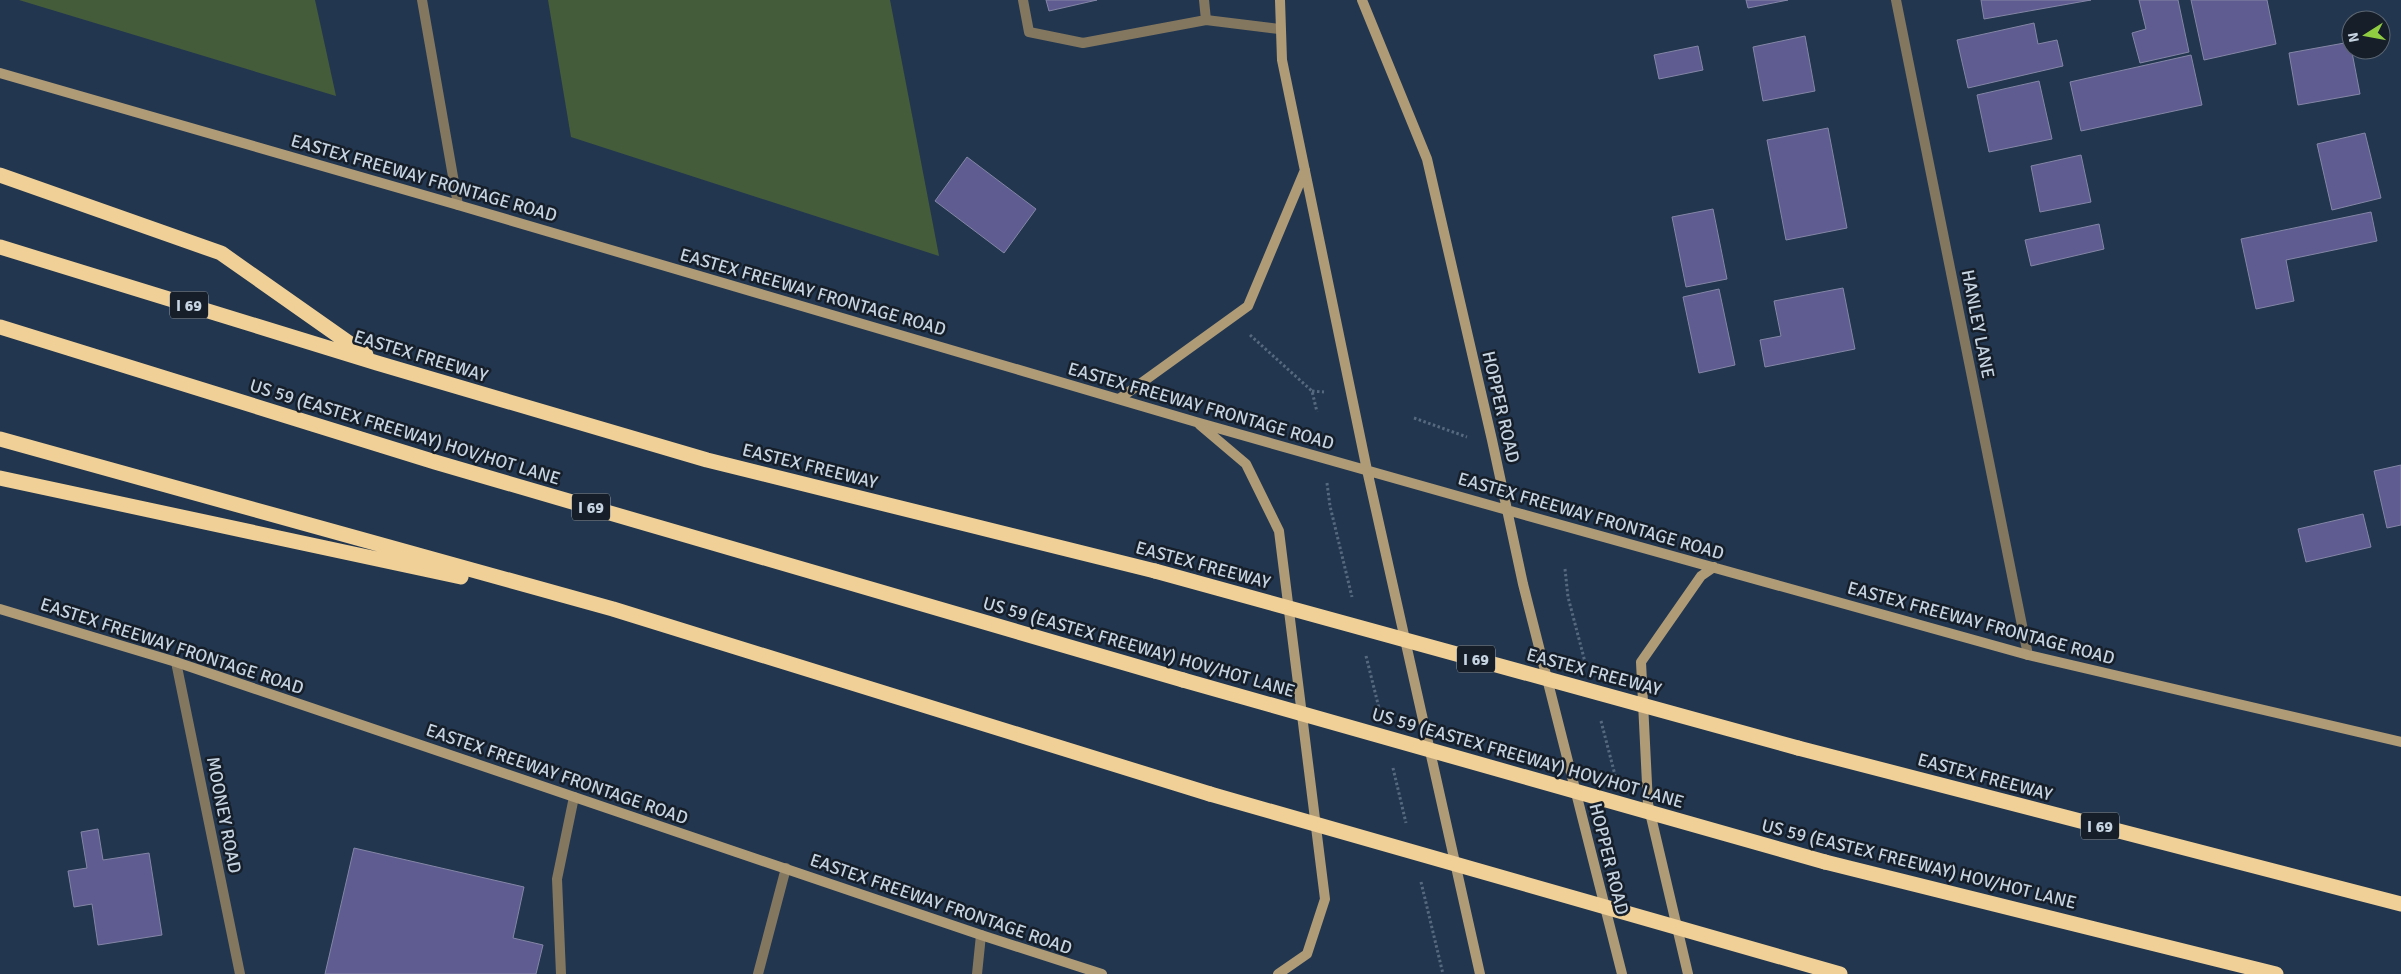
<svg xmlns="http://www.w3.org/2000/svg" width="2401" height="974" viewBox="0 0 2401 974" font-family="Signika,sans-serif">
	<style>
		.green { fill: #455c3b }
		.building { fill: #5e5c90; stroke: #8586a7 }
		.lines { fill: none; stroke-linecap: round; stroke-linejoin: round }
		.path { stroke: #56697e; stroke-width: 3; stroke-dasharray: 2.5 2.5; stroke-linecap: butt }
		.service { stroke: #847760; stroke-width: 10 }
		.minor { stroke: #847760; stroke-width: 10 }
		.secondary { stroke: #b09b77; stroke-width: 10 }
		.motorway { stroke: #f1d097; stroke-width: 15 }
		.motorway-bridge { stroke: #f1d097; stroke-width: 15 }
		.labels { text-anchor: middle; stroke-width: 5; stroke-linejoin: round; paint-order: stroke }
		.shield { fill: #151e29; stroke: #919daa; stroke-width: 1 }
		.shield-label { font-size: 16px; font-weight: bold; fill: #c6d3e1 }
		.street-label { font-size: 18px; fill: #c6d3e1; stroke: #151e29 }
	</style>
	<rect width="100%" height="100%" fill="#22374f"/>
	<!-- green -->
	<path class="green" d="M19,0H315L336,96Z
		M548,0H890L939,256L571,137Z"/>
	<!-- building -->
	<path class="building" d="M1046,0H1097L1049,11Z
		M1746,0H1788L1748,8Z
		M1981,0H2091L1984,19Z
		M2139,0H2178L2189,52L2140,63L2132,33L2146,29Z
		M2191,0H2267L2276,44L2204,60Z
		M2034,23L2038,44L2057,40L2063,66L1968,88L1957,40Z
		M1805,36L1815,91L1763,101L1753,47Z
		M2350,42L2360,94L2298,105L2289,53Z
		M1698,46L1703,70L1659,79L1654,55Z
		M2191,55L2202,105L2081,131L2070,82Z
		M2039,81L2052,139L1989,152L1977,95Z
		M1828,128L1847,228L1786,240L1767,140Z
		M2365,133L2381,198L2332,210L2317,144Z
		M2081,155L2091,202L2040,212L2031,166Z
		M967,157L1036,209L1004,253L935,201Z
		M1713,209L1727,279L1686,287L1672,217Z
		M2371,212L2377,241L2286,260L2294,301L2256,309L2241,239Z
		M2099,224L2104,249L2031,266L2025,240Z
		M1843,288L1855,349L1765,367L1760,340L1781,336L1774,301Z
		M1719,289L1735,365L1699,373L1683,297Z
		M2401,465V525L2387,528L2374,471Z
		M2363,514L2371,547L2306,562L2298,529Z
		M98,829L103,860L149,853L162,935L98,945L92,904L74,907L68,871L87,868L81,832Z
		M354,848L524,887L513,938L543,945L536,974H325Z"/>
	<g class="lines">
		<!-- path -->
		<path class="path" d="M1250,335L1312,391L1317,412
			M1312,391L1324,392
			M1414,418L1467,437
			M1327,483L1330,506L1352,597
			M1565,569L1568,597L1585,662
			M1366,656L1379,708
			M1601,721L1615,775
			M1393,768L1406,823
			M1421,882L1443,974"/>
		<!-- service -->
		<path class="service" d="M422,0L458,205
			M1023,0L1029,32L1083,43L1206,20
			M1204,0L1206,20L1279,29
			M561,974L557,879L574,797
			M758,974L786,868
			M977,974L981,935"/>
		<!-- minor -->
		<path class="minor" d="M1896,0L2028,655
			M176,662L240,974"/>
		<!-- secondary -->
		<path class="secondary" d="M1280,0L1282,60L1367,470L1480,974
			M1362,0L1427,159L1492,440L1523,584L1622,974
			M0,73L458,205L1196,422L1507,510L2028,655L2401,742
			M1119,399L1248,306L1305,170
			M1200,425L1246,464L1279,531L1325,899L1307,954L1278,974
			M0,609L176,662L981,935L1102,974
			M1688,974L1648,804L1641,662L1701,576L1714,567"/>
		<!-- motorway -->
		<path class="motorway" d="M0,175L221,253L366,355
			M0,247L377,363L707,460L1155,571
			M0,327L435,462L1183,680
			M0,439L613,609L1210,794
			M0,478L461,577
			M1798,748L2401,904
			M1825,862L2276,974"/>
		<!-- motorway-bridge -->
		<path class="motorway-bridge" d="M1155,571L1798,748
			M1183,680L1825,862
			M1210,794L1840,974"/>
	</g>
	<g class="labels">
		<!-- shield labels -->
		<g class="shield">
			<rect x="170" y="291.5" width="38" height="27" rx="4"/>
			<rect x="572" y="493.5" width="38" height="27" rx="4"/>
			<rect x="1457" y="645.5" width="38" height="27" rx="4"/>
			<rect x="2081" y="812.5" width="38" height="27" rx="4"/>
		</g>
		<g class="shield-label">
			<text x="189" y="311">I 69</text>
			<text x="591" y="513">I 69</text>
			<text x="1476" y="665">I 69</text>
			<text x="2100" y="832">I 69</text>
		</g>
		<!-- street labels -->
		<g class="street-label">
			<text transform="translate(424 178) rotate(16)" y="6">EASTEX FREEWAY FRONTAGE ROAD</text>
			<text transform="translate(813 292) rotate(16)" y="6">EASTEX FREEWAY FRONTAGE ROAD</text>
			<text transform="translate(1978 324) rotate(79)" y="6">HANLEY LANE</text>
			<text transform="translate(421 356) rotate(17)" y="6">EASTEX FREEWAY</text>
			<text transform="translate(1201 406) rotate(16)" y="6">EASTEX FREEWAY FRONTAGE ROAD</text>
			<text transform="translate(1501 407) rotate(77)" y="6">HOPPER ROAD</text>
			<text transform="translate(405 432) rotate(17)" y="6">US 59 (EASTEX FREEWAY) HOV/HOT LANE</text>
			<text transform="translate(810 466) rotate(14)" y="6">EASTEX FREEWAY</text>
			<text transform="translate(1591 516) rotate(16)" y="6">EASTEX FREEWAY FRONTAGE ROAD</text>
			<text transform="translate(1203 565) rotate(15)" y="6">EASTEX FREEWAY</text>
			<text transform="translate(1981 623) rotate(15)" y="6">EASTEX FREEWAY FRONTAGE ROAD</text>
			<text transform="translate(172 646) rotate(18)" y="6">EASTEX FREEWAY FRONTAGE ROAD</text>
			<text transform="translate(1139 647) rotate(16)" y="6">US 59 (EASTEX FREEWAY) HOV/HOT LANE</text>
			<text transform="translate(1594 672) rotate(15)" y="6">EASTEX FREEWAY</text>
			<text transform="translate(1528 758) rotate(16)" y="6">US 59 (EASTEX FREEWAY) HOV/HOT LANE</text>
			<text transform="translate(557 774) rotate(19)" y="6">EASTEX FREEWAY FRONTAGE ROAD</text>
			<text transform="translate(1985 777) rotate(15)" y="6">EASTEX FREEWAY</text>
			<text transform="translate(224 815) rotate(79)" y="6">MOONEY ROAD</text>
			<text transform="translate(1609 859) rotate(76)" y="6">HOPPER ROAD</text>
			<text transform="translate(1919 864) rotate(14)" y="6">US 59 (EASTEX FREEWAY) HOV/HOT LANE</text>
			<text transform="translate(941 904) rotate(19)" y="6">EASTEX FREEWAY FRONTAGE ROAD</text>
		</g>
	</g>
	<!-- north arrow -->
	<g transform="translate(2366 35) rotate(259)"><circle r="24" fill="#151e29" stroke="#5c6673"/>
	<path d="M0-4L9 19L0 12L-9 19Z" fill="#90cd41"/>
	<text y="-8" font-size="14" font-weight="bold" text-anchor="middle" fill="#c6d3e1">N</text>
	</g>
</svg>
